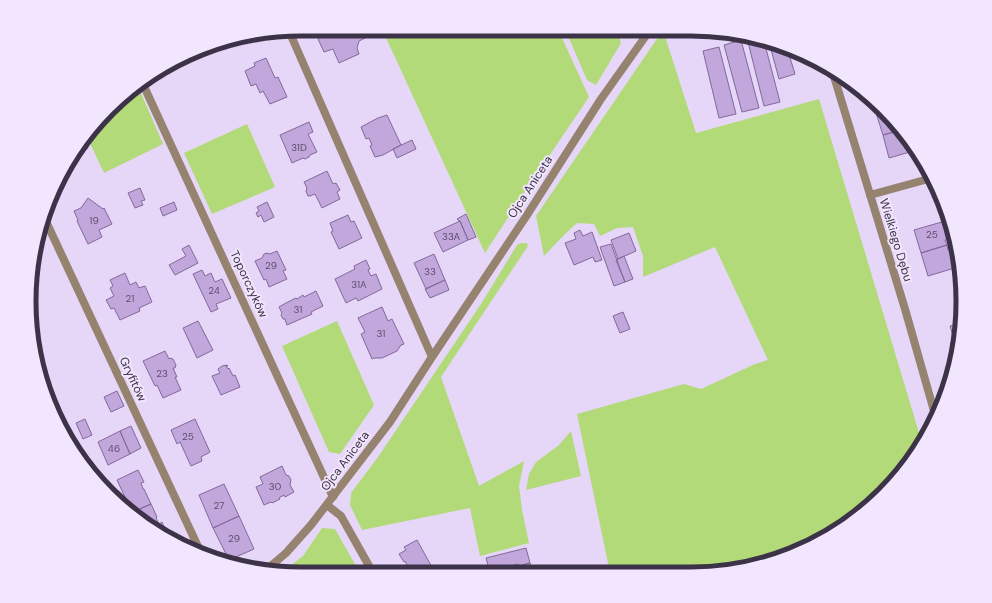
<svg xmlns="http://www.w3.org/2000/svg" width="992" height="603" viewBox="0 0 992 603" font-family="'DM Sans',sans-serif">
	<style>
		.green { fill: #b3da79 }
		.building { fill: #c1a7dc; stroke: #82699a }
		.lines { fill: none; stroke-linecap: round; stroke-linejoin: round }
		.service { stroke: #95826f; stroke-width: 8 }
		.minor { stroke: #95826f; stroke-width: 8 }
		.labels { text-anchor: middle; stroke-width: 4; stroke-linejoin: round; paint-order: stroke }
		.number-label { font-size: 10px; fill: #5e506d }
		.street-label { font-size: 12px; fill: #3d3348; stroke: #f1e6fd }
		.rim { fill: none; stroke: #3d3348; stroke-width: 5 }
	</style>
	<rect width="100%" height="100%" fill="#e6d6f8"/>
	<!-- green -->
	<path class="green" d="M382,29H558L589,97L522,196L485,253Z
		M565,29H617L621,43L596,85L587,80Z
		M663,30L696,133L819,99L922,443L917,453L870,506L827,538L778,560L709,573H610L577,414L684,384L701,389L755,364L768,360L715,247L643,277V256L633,227L617,228L600,236L594,224L577,223L563,236L544,256L536,216Z
		M137,84L163,144L104,173L87,137Z
		M247,124L275,187L212,214L184,153Z
		M521,243H527L528,246L441,377L479,486L524,461L519,486L522,510L529,543L480,556L470,508L362,530L350,505L351,493L378,457L481,304L517,245Z
		M337,321L374,405L340,454L329,452L282,346Z
		M50,401H52L92,473L85,467Z
		M571,431L581,476L526,490L529,474L536,462L559,445Z
		M322,528L335,529L360,573H281L303,556Z"/>
	<!-- building -->
	<path class="building" d="M342,29H364L367,37L359,41L357,48L359,54L339,63L333,49L324,52L318,39Z
		M747,38H749L764,41L780,102L764,106Z
		M741,40L759,108L742,112L724,45Z
		M769,42L778,44L787,48L795,74L779,79Z
		M719,47L736,114L719,118L703,51Z
		M266,58L275,78L278,77L287,97L270,104L263,91L260,93L256,84L251,86L245,71L255,66L254,63Z
		M884,110L901,130L883,135L876,113Z
		M387,115L401,145L383,155L375,157L370,146L372,145L369,138L366,139L361,127L378,118Z
		M309,122L313,132L308,134L317,152L310,155L309,157L305,159L303,158L292,163L280,135Z
		M901,130L917,150L889,158L883,135Z
		M84,140L88,148L73,155L75,150Z
		M412,140L416,149L397,158L393,149Z
		M327,171L333,184L336,183L340,190L337,192L340,199L322,208L315,194L310,196H308L306,191L307,188L304,182Z
		M140,188L145,200L141,201L143,205L135,208L128,193Z
		M88,198L103,209L104,208L112,224L99,230L102,237L88,244L77,221L78,220L74,211L81,208Z
		M174,202L177,210L163,216L160,208Z
		M267,202L274,217L264,222L261,215L258,217L256,213L259,211L257,207Z
		M466,214L476,237L468,240L460,221H459L457,219Z
		M348,215L351,222L354,221L362,238L339,249L331,232L333,231L330,223Z
		M460,221L468,240L443,252L434,233Z
		M945,221L950,239L945,240L947,245L921,253L914,230Z
		M580,230L583,236L592,232L602,260L595,262L593,257L574,265L565,243L576,239L574,233Z
		M629,233L636,251L618,259L611,240Z
		M611,244L625,282L614,286L600,247Z
		M189,245L198,263L175,275L169,265L186,256L182,249Z
		M947,245L948,250L953,249L958,267L928,276L921,253Z
		M277,251L286,270L283,271L287,279L269,287L266,279L264,280L255,261L262,258L264,254L267,253L270,254Z
		M434,254L445,280L426,289L414,263Z
		M624,256L633,279L625,282L616,260Z
		M366,260L370,269L368,270L371,276L376,274L382,289L358,301L356,298L346,303L335,279L355,269L354,266Z
		M202,270L205,276L211,273L215,282L222,279L231,298L216,304L218,309L211,312L193,274Z
		M125,273L130,285L136,282L139,288L145,286L152,302L139,308L140,311L120,320L114,308L111,309L106,300L114,296L110,288L113,286L110,280Z
		M445,280L449,290L430,298L425,289Z
		M316,291L323,306L311,312L312,314L287,325L285,319H283L281,315L282,313L279,307L286,303L296,298L297,299L303,295L304,297Z
		M382,307L388,321L392,319L404,344L401,345L397,351L382,358H374L372,359L361,334L365,332L358,318Z
		M623,312L630,329L620,333L613,316Z
		M198,321L213,350L197,358L183,328Z
		M961,323L958,352V350L952,348L951,343L954,339L950,326Z
		M165,351L169,359L170,358L173,359L176,365L175,368H173L177,377H175L181,390L163,398L157,385L155,386L143,361Z
		M227,365L228,366H226L228,369L229,368L233,376L235,375L240,387L221,395L212,376L220,373L218,369L222,366Z
		M117,391L124,406L111,412L104,397Z
		M85,419L92,435L83,439L76,423Z
		M195,419L210,452L201,457L202,461L191,466L180,442L177,444L171,430Z
		M131,426L141,448L130,454L120,431Z
		M120,431L130,454L108,465L98,442Z
		M282,466L286,475L289,476L291,480L290,485L294,492L285,497L284,495L279,498L280,499L272,503L271,502L264,505L256,487L263,484L260,477Z
		M138,470L144,482L141,483L143,489H144L151,504L133,512L131,510L117,480Z
		M224,484L239,516L213,528L199,495Z
		M151,504L157,517L156,518L159,524L162,522L167,534L165,535L150,528L133,512Z
		M239,516L254,549L229,560L213,528Z
		M417,540L434,571L429,573H403L401,571L408,567L405,561L404,562L399,554L406,550L404,547Z
		M526,548L530,563L519,566L518,564L490,572L486,558Z
		M530,563L533,573H521L519,566Z
		M519,566L521,573H491Z"/>
	<g class="lines">
		<!-- service -->
		<path class="service" d="M870,195L932,178
			M327,505L341,516L373,573"/>
		<!-- minor -->
		<path class="minor" d="M289,31L432,357
			M832,70L905,309L936,418
			M142,82L333,497
			M43,215L201,553
			M266,570L286,553L311,525L390,422L432,357L527,215L601,99L650,30"/>
	</g>
	<g class="labels">
		<!-- number labels -->
		<g class="number-label">
			<text x="299" y="151">31D</text>
			<text x="94" y="224">19</text>
			<text x="932" y="238">25</text>
			<text x="451" y="240">33A</text>
			<text x="271" y="269">29</text>
			<text x="430" y="275">33</text>
			<text x="359" y="288">31A</text>
			<text x="214" y="294">24</text>
			<text x="130" y="302">21</text>
			<text x="298" y="313">31</text>
			<text x="381" y="337">31</text>
			<text x="162" y="377">23</text>
			<text x="188" y="440">25</text>
			<text x="114" y="452">46</text>
			<text x="275" y="490">30</text>
			<text x="219" y="509">27</text>
			<text x="234" y="542">29</text>
		</g>
		<!-- street labels -->
		<g class="street-label">
			<text transform="translate(530 187) rotate(-57)" y="4">Ojca Aniceta</text>
			<text transform="translate(896 240) rotate(73)" y="4">Wielkiego Dębu</text>
			<text transform="translate(249 284) rotate(65)" y="4">Toporczyków</text>
			<text transform="translate(133 379) rotate(65)" y="4">Gryfitów</text>
			<text transform="translate(345 461) rotate(-53)" y="4">Ojca Aniceta</text>
		</g>
	</g>
	<!-- crop -->
	<path d="M0 0H992V603H0ZM301 36H691A265 265 0 0 1 956 301V302A265 265 0 0 1 691 567H301A265 265 0 0 1 36 302V301A265 265 0 0 1 301 36Z" fill="#f1e6fd" fill-rule="evenodd"/>
	<path class="rim" d="M301 36H691A265 265 0 0 1 956 301V302A265 265 0 0 1 691 567H301A265 265 0 0 1 36 302V301A265 265 0 0 1 301 36Z"/>
</svg>
